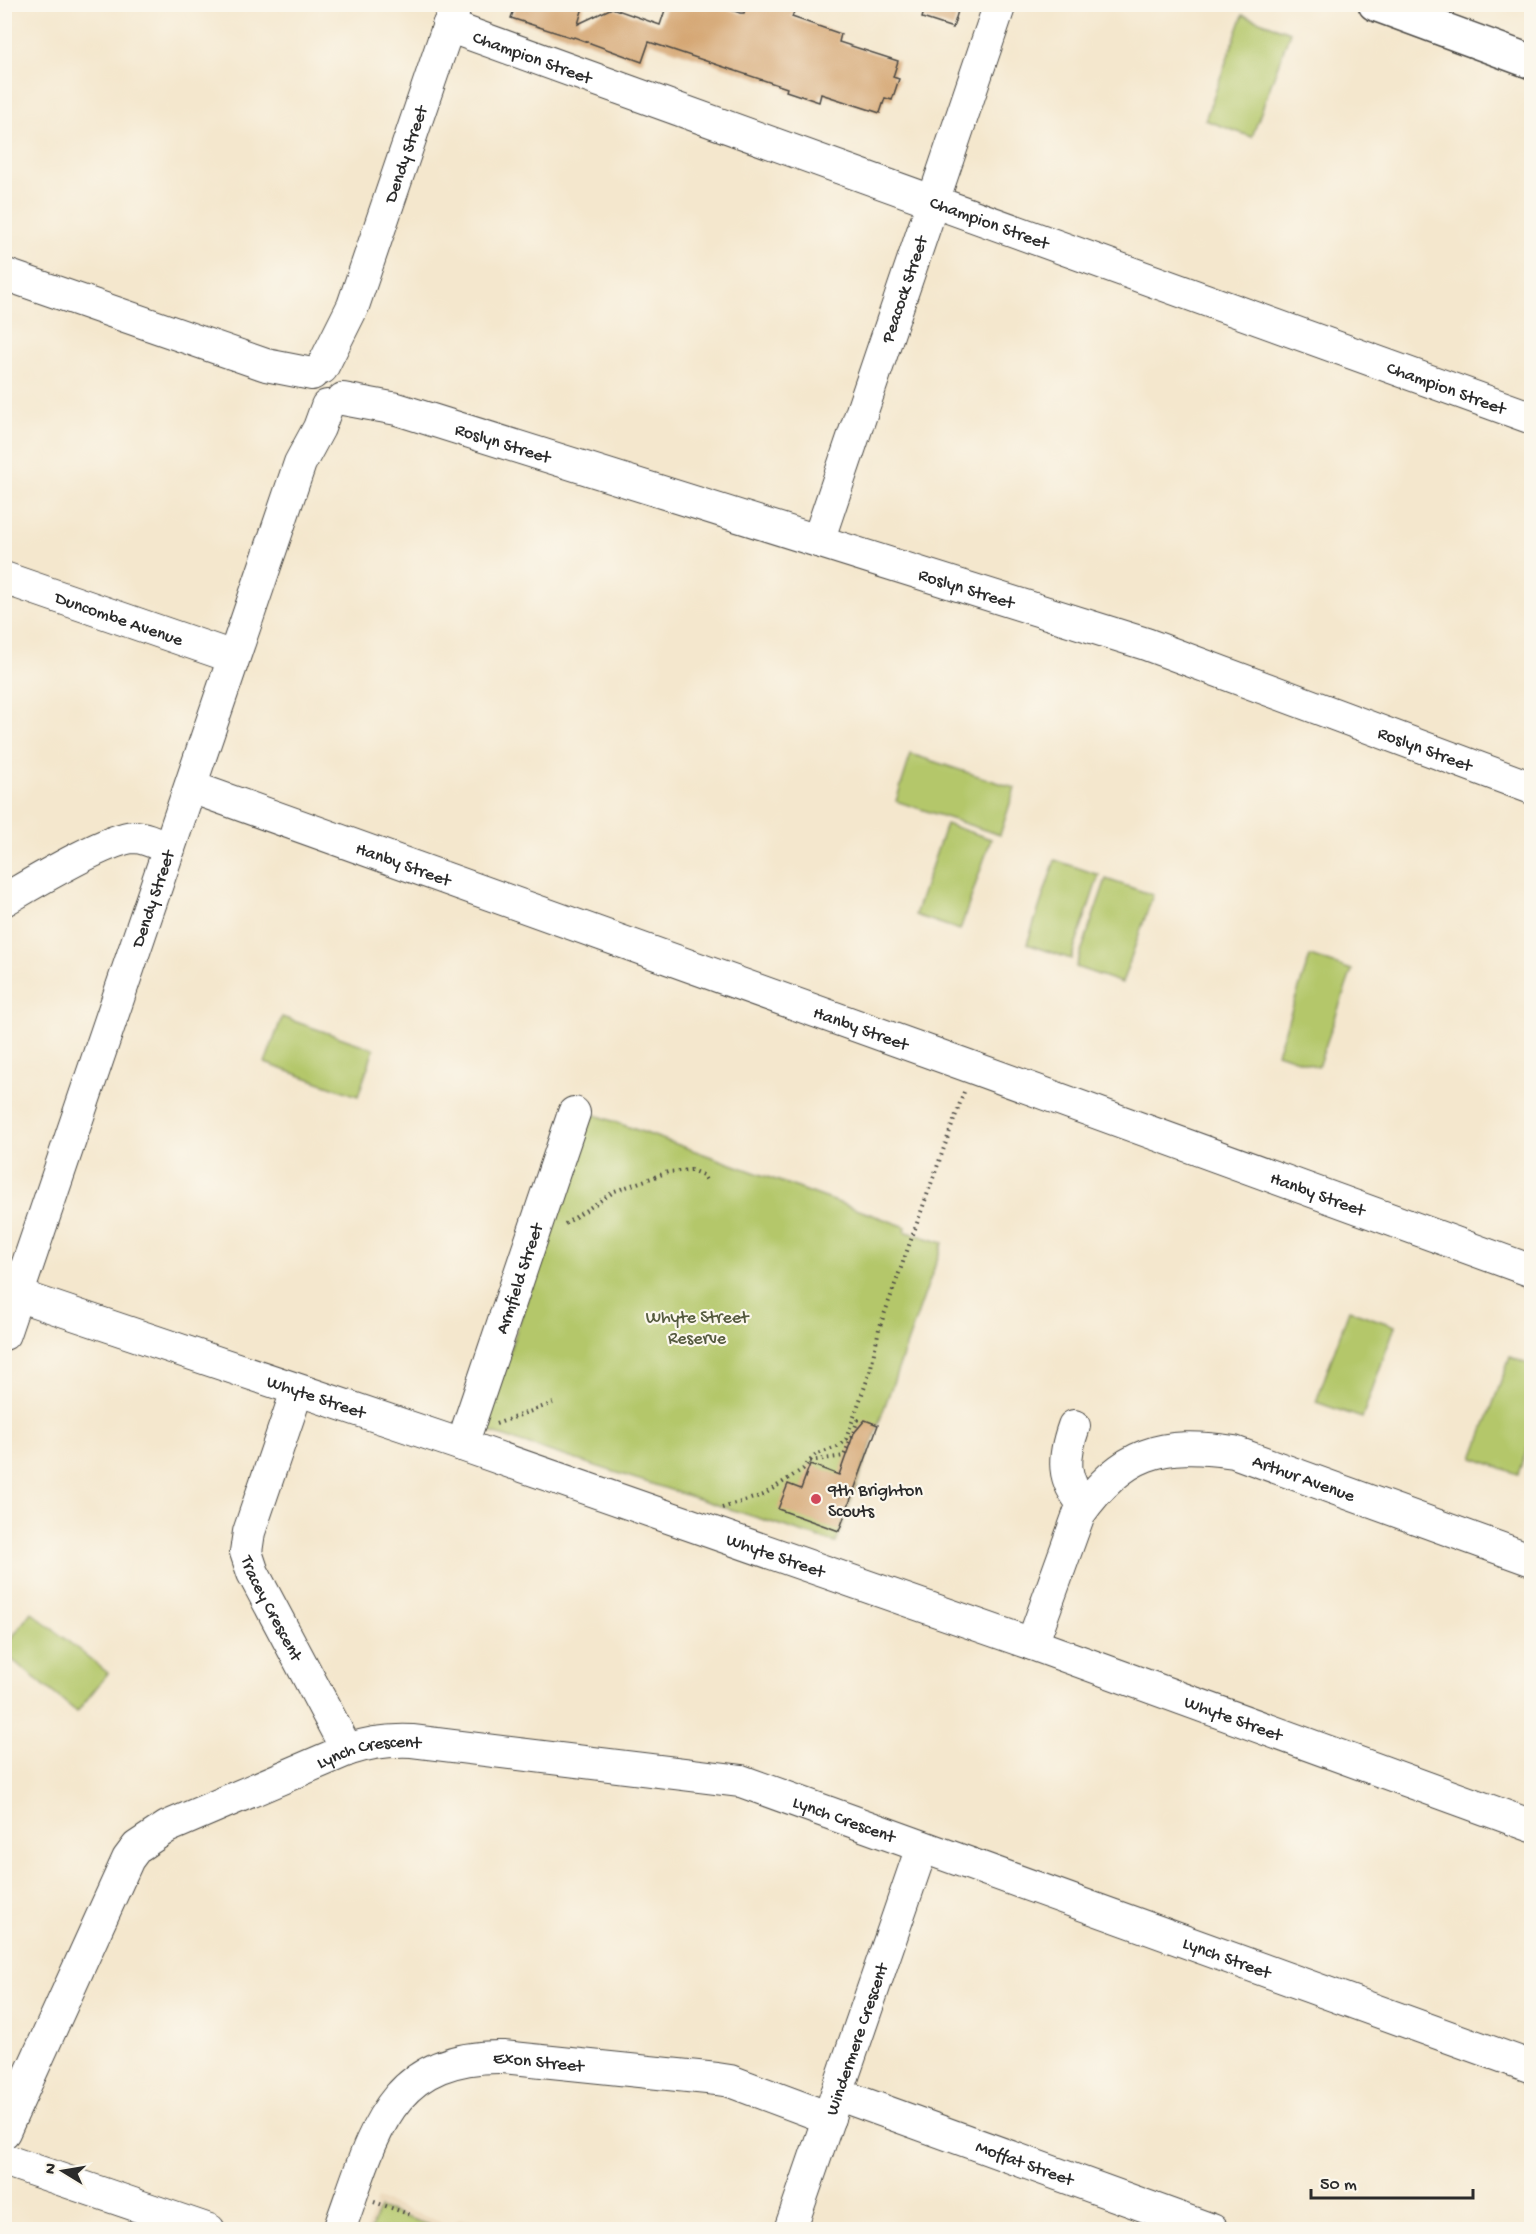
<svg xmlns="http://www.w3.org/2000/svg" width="1536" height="2234" viewBox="0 0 1536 2234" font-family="'Gochi Hand',sans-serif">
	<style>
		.built { fill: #ebd8ba }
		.green { fill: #b4c76b; stroke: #70794b; stroke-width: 1.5 }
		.building { fill: #d5a775 }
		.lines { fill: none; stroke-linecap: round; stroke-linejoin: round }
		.minor-casing { stroke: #494743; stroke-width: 34 }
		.major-casing { stroke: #494743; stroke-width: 36 }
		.path { stroke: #494743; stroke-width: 4; stroke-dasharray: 1.5 4.5; stroke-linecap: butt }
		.minor { stroke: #fff; stroke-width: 32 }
		.major { stroke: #fff; stroke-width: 33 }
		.poi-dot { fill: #d1495b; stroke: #fbf7ec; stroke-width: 2 }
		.labels { text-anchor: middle; stroke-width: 4.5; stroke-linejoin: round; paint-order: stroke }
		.street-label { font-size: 18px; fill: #2b2b2b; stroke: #fbf7ec }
		.park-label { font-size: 18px; fill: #545a3e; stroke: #fbf7ec }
		.poi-label { font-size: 18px; fill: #2b2b2b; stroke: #fbf7ec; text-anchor: start }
	</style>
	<rect width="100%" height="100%" fill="#fbf7ec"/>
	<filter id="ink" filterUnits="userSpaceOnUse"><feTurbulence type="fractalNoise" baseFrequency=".0167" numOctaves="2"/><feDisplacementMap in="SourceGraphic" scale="12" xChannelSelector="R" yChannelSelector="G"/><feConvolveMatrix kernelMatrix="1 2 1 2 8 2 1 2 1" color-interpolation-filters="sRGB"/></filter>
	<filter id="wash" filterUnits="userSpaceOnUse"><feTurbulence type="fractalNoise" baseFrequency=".008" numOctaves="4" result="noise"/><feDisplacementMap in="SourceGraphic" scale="24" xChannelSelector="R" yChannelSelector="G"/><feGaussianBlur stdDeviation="1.35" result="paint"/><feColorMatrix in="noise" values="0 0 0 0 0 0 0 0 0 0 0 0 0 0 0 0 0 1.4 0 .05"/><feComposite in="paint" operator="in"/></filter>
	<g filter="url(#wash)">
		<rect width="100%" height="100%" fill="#f4e7cd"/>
		<!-- built -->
		<path class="built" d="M377,2199L452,2226L454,2222L460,2219L516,2226L525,2229L366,2230Z"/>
		<!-- green -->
		<path class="green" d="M1243,15L1290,32L1252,137L1205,120Z
			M911,754L1015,788L1000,835L896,801Z
			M946,824L991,839L960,930L915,915Z
			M1055,860L1099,875L1071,959L1027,944Z
			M1106,879L1153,895L1122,983L1076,967Z
			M1310,956L1352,970L1318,1067L1277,1053Z
			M282,1017L374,1049L358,1096L265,1063Z
			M590,1113L906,1227L904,1231L943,1243L836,1543L483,1430Z
			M1349,1310L1395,1326L1362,1418L1316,1402Z
			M1510,1357L1531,1365V1438L1518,1474L1473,1458Z
			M31,1612L108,1673L77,1712L5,1654V1647Z
			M379,2208L429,2225L431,2229H371Z"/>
		<g id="blocks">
			<!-- building -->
			<path class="building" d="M516,4H584L578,24L612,8L660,25L667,4H714L740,13H744L747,4H797L792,17L841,34L839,42L898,61L893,77L899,79L892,100L885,98L880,113L821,94L819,102L786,91L787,88L649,42L642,62L574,37L573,38L511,18Z
				M926,4H960L953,28L922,18Z
				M865,1420L878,1425L839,1531L778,1509L788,1484L801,1489L810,1464L839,1475L854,1433Z"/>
		</g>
	</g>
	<g filter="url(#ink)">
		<use href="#blocks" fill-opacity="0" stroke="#494743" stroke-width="1.5"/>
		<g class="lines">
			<defs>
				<g id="minor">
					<path id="s1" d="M448,26L1532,418"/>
					<path d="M4,274L266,365L312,374"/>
					<path id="s2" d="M322,368L353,306L456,4"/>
					<path id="s3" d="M343,399L397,409L1146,644L1532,788"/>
					<path id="s4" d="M818,541L1000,4"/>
					<path id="s5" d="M4,578L233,657"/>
					<path id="s6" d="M191,787L963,1064L1532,1271"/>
					<path d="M4,900C30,885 107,838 134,837C146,837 158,844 169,849"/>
					<path id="s7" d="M17,1295L462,1445L1032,1644L1532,1826"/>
					<path id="s8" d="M4,1334L300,463L319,428L327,406"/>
					<path id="s9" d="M297,1391L249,1532L246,1552L253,1573L347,1750"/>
					<path d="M1074,1426C1063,1457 1061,1480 1085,1505"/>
					<path id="s10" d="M462,1445L574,1113"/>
					<path id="s11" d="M1032,1644L1079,1514C1123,1452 1161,1441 1234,1452L1532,1560"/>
					<path id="s12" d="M837,2094L1212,2230"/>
					<path id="s13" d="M4,2132L128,1859L137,1847L167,1827L347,1750C370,1742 389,1740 412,1741L741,1781L1532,2067"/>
					<path d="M4,2160L209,2230"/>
					<path id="s14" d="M339,2230C373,2138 386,2055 503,2057L717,2079L730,2081L829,2118"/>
					<path id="s15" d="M790,2230L922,1847"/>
				</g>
				<path id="major" d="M1375,4L1532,62"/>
			</defs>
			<!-- minor casing -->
			<use href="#minor" class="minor-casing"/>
			<!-- major casing -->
			<use href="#major" class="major-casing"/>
			<!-- path -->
			<path class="path" d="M565,1224L615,1191L668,1172L691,1170L703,1175L706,1180
				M496,1424L553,1403
				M810,1461L844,1456L858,1420L854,1419
				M722,1508L763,1495L803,1469L815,1455L837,1447L846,1439L870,1372L879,1329L964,1092
				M374,2202L411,2215"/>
			<!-- minor -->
			<use href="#minor" class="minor"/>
			<!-- major -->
			<use href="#major" class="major"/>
		</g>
	</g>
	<!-- markers -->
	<circle class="poi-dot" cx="816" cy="1499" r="6"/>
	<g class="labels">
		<!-- street labels -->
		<g class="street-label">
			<text dy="6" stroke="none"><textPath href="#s1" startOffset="90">Champion Street</textPath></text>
			<text dy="6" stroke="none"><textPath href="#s2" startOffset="230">Dendy Street</textPath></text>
			<text dy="6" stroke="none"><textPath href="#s1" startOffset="576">Champion Street</textPath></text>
			<text dy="6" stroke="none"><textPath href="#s4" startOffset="266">Peacock Street</textPath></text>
			<text dy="6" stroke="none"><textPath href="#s1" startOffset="1062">Champion Street</textPath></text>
			<text dy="6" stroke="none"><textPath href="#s3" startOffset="166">Roslyn Street</textPath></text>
			<text dy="6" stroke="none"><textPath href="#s3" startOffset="652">Roslyn Street</textPath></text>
			<text dy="6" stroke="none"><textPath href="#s5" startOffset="122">Duncombe Avenue</textPath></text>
			<text dy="6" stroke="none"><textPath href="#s3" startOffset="1138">Roslyn Street</textPath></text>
			<text dy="6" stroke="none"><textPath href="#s6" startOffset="226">Hanby Street</textPath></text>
			<text dy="6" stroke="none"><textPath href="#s8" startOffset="460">Dendy Street</textPath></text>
			<text dy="6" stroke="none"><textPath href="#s6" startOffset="712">Hanby Street</textPath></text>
			<text dy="6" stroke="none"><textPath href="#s6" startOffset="1198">Hanby Street</textPath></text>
			<text dy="6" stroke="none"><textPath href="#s10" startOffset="176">Armfield Street</textPath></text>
			<text dy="6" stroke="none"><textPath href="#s7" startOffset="316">Whyte Street</textPath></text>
			<text dy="6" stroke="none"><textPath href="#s11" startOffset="392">Arthur Avenue</textPath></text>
			<text dy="6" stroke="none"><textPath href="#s7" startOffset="802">Whyte Street</textPath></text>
			<text dy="6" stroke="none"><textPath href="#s9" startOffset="231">Tracey Crescent</textPath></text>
			<text dy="6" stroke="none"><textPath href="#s7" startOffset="1288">Whyte Street</textPath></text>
			<text dy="6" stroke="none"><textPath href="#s13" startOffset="568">Lynch Crescent</textPath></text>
			<text dy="6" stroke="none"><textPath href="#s13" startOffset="1054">Lynch Crescent</textPath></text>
			<text dy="6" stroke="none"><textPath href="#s13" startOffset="1461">Lynch Street</textPath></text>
			<text dy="6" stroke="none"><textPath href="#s15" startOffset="202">Windermere Crescent</textPath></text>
			<text dy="6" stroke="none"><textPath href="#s14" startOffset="298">Exon Street</textPath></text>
			<text dy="6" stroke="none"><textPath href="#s12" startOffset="200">Moffat Street</textPath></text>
		</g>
		<!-- park labels -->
		<g class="park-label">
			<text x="697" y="1322">Whyte Street<tspan x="697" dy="21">Reserve</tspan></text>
		</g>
		<!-- poi labels -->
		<g class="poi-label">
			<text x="828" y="1495">9th Brighton<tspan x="828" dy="21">Scouts</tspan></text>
		</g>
	</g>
	<!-- margin -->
	<rect width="1536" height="2234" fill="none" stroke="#fbf7ec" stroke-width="24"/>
	<!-- north arrow -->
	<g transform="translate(63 2171) rotate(281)" stroke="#fbf7ec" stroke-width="4.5" paint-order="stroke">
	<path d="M0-4.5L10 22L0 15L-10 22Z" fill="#2b2b2b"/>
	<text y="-9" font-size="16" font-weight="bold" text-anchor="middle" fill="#2b2b2b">N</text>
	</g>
	<!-- scale -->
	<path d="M1311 2189v9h162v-9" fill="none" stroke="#2b2b2b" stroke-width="3"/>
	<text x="1320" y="2189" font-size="18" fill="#2b2b2b" stroke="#fbf7ec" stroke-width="4.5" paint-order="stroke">50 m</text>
</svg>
